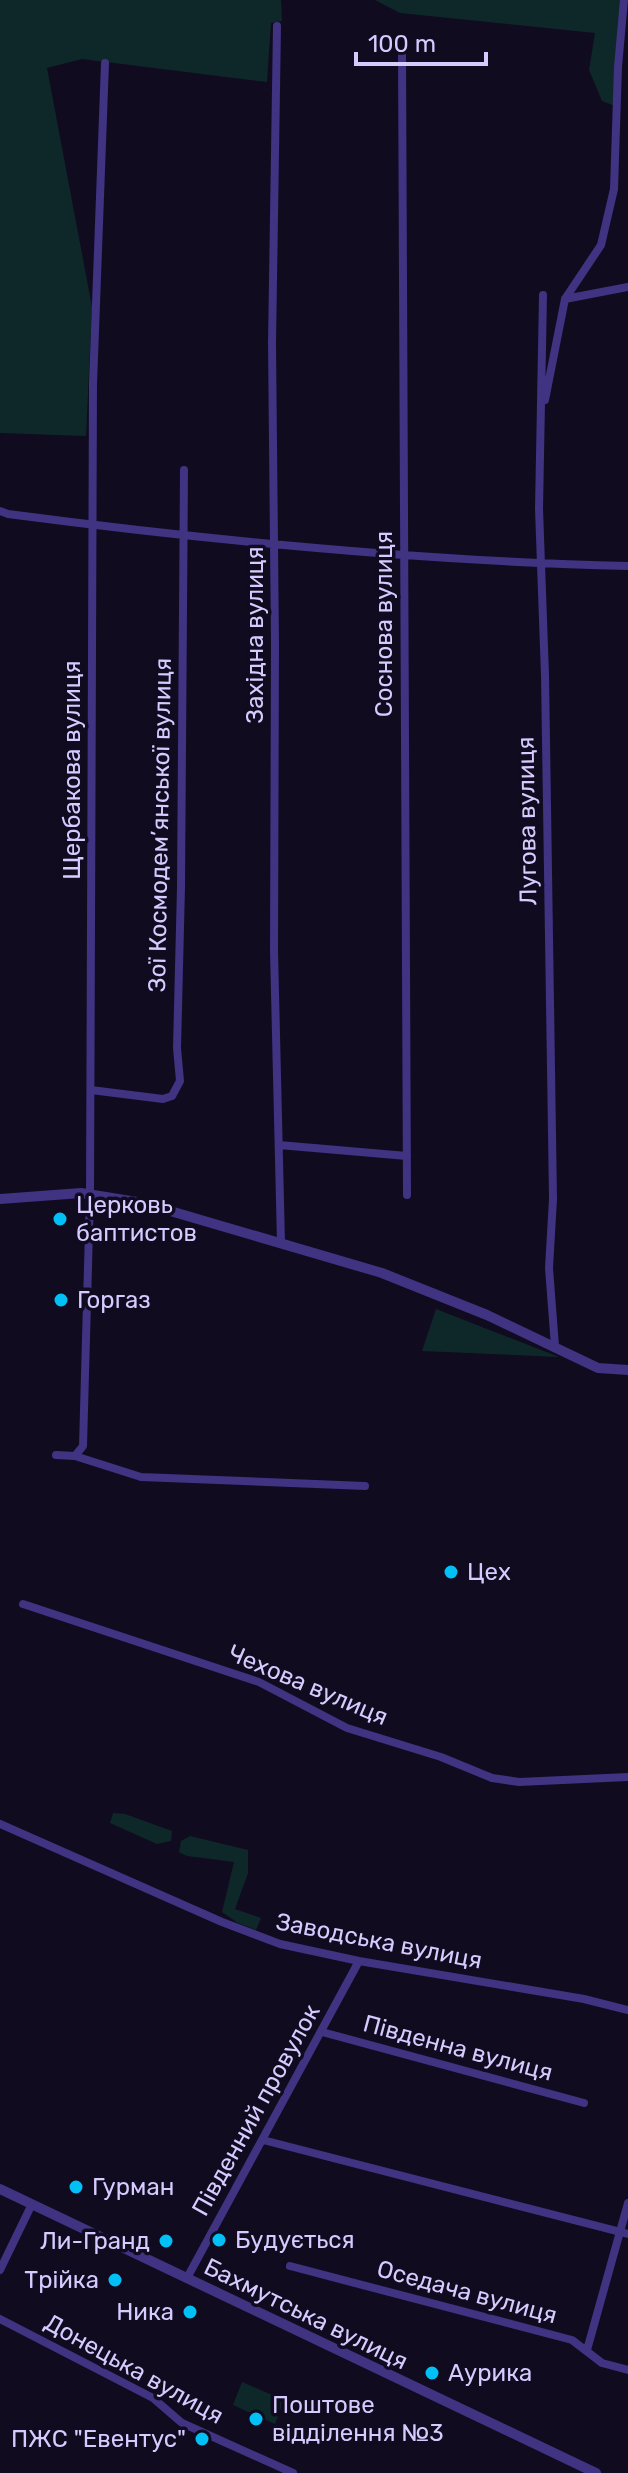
<svg xmlns="http://www.w3.org/2000/svg" width="628" height="2473" viewBox="0 0 628 2473" font-family="Rubik,sans-serif">
	<style>
		.green { fill: #0e282a }
		.lines { fill: none; stroke-linecap: round; stroke-linejoin: round }
		.minor { stroke: #3f3382; stroke-width: 8 }
		.tertiary { stroke: #3f3382; stroke-width: 10 }
		.poi-dot { fill: #00c0f5; stroke: #110b20; stroke-width: 3 }
		.labels { text-anchor: middle; stroke-width: 7; stroke-linejoin: round; paint-order: stroke }
		.street-label { font-size: 24px; fill: #d6caff; stroke: #110b20 }
		.poi-label { font-size: 24px; fill: #d6caff; stroke: #110b20; text-anchor: start }
	</style>
	<rect width="100%" height="100%" fill="#110b20"/>
	<!-- green -->
	<path class="green" d="M0,0H281L282,21L271,23L267,82L82,59L47,68L92,307L86,436L0,433Z
		M375,0H624L618,107L602,101L589,70L595,33L400,13Z
		M436,1309L559,1357L422,1351Z
		M113,1813L125,1814L172,1831L171,1841L157,1844L110,1823Z
		M190,1836L248,1850V1873L235,1909L261,1918L256,1930L238,1923L222,1912L234,1862L187,1856L179,1852L181,1841Z
		M242,2382L284,2400L275,2424L233,2405Z"/>
	<g class="lines">
		<!-- minor -->
		<path class="minor" d="M277,26L272,343L275,644L274,951L281,1243
			M402,52L407,1195
			M543,295L539,509L545,675L553,1199L549,1268L555,1346
			M565,299L628,287
			M545,400L565,299L601,245L614,189L618,67L624,0
			M0,511L8,514C214,541 420,561 628,566
			M91,1090L163,1099L172,1096L180,1081L177,1048L181,887L184,470
			M279,1145L407,1156
			M56,1455L75,1456L83,1446L90,1195L93,384L105,63
			M75,1456L141,1477L365,1486
			M23,1604L259,1682L347,1728L441,1757L492,1778L519,1782L628,1777
			M0,1824L222,1922L280,1944L359,1961L584,1999L628,2010
			M322,2032L584,2103
			M263,2140L628,2234
			M290,2266L572,2340L602,2363L628,2370
			M0,2270L32,2204
			M187,2278L359,1961
			M0,2319L153,2398L182,2423L293,2473
			M587,2350L628,2203"/>
		<!-- tertiary -->
		<path class="tertiary" d="M0,1199L81,1193L143,1203L382,1273L487,1315L598,1368L628,1370
			M0,2189L596,2473"/>
	</g>
	<!-- markers -->
	<g class="poi-dot">
		<circle cx="60" cy="1219" r="8"/>
		<circle cx="61" cy="1300" r="8"/>
		<circle cx="451" cy="1572" r="8"/>
		<circle cx="76" cy="2187" r="8"/>
		<circle cx="219" cy="2240" r="8"/>
		<circle cx="166" cy="2241" r="8"/>
		<circle cx="115" cy="2280" r="8"/>
		<circle cx="190" cy="2312" r="8"/>
		<circle cx="432" cy="2373" r="8"/>
		<circle cx="256" cy="2419" r="8"/>
		<circle cx="202" cy="2439" r="8"/>
	</g>
	<g class="labels">
		<!-- street labels -->
		<g class="street-label">
			<text transform="translate(384 624) rotate(-90)" y="8">Соснова вулиця</text>
			<text transform="translate(255 635) rotate(-90)" y="8">Західна вулиця</text>
			<text transform="translate(72 770) rotate(-90)" y="8">Щербакова вулиця</text>
			<text transform="translate(527 821) rotate(-91)" y="8">Лугова вулиця</text>
			<text transform="translate(160 825) rotate(-89)" y="8">Зої Космодем’янської вулиця</text>
			<text transform="translate(308 1685) rotate(23)" y="8">Чехова вулиця</text>
			<text transform="translate(379 1941) rotate(11)" y="8">Заводська вулиця</text>
			<text transform="translate(458 2048) rotate(15)" y="8">Південна вулиця</text>
			<text transform="translate(256 2110) rotate(-61)" y="8">Південний провулок</text>
			<text transform="translate(467 2292) rotate(15)" y="8">Оседача вулиця</text>
			<text transform="translate(306 2314) rotate(26)" y="8">Бахмутська вулиця</text>
			<text transform="translate(134 2369) rotate(29)" y="8">Донецька вулиця</text>
		</g>
		<!-- poi labels -->
		<g class="poi-label">
			<text x="76" y="1213">Церковь<tspan x="76" dy="28">баптистов</tspan></text>
			<text x="77" y="1308">Горгаз</text>
			<text x="467" y="1580">Цех</text>
			<text x="92" y="2195">Гурман</text>
			<text x="235" y="2248">Будується</text>
			<text x="150" y="2249" text-anchor="end">Ли-Гранд</text>
			<text x="99" y="2288" text-anchor="end">Трійка</text>
			<text x="174" y="2320" text-anchor="end">Ника</text>
			<text x="448" y="2381">Аурика</text>
			<text x="272" y="2413">Поштове<tspan x="272" dy="28">відділення №3</tspan></text>
			<text x="186" y="2447" text-anchor="end">ПЖС "Евентус"</text>
		</g>
	</g>
	<!-- scale -->
	<path d="M356 52v12h130v-12" fill="none" stroke="#d6caff" stroke-width="4"/>
	<text x="368" y="52" font-size="24" fill="#d6caff" stroke="#110b20" stroke-width="6" paint-order="stroke">100 m</text>
</svg>
